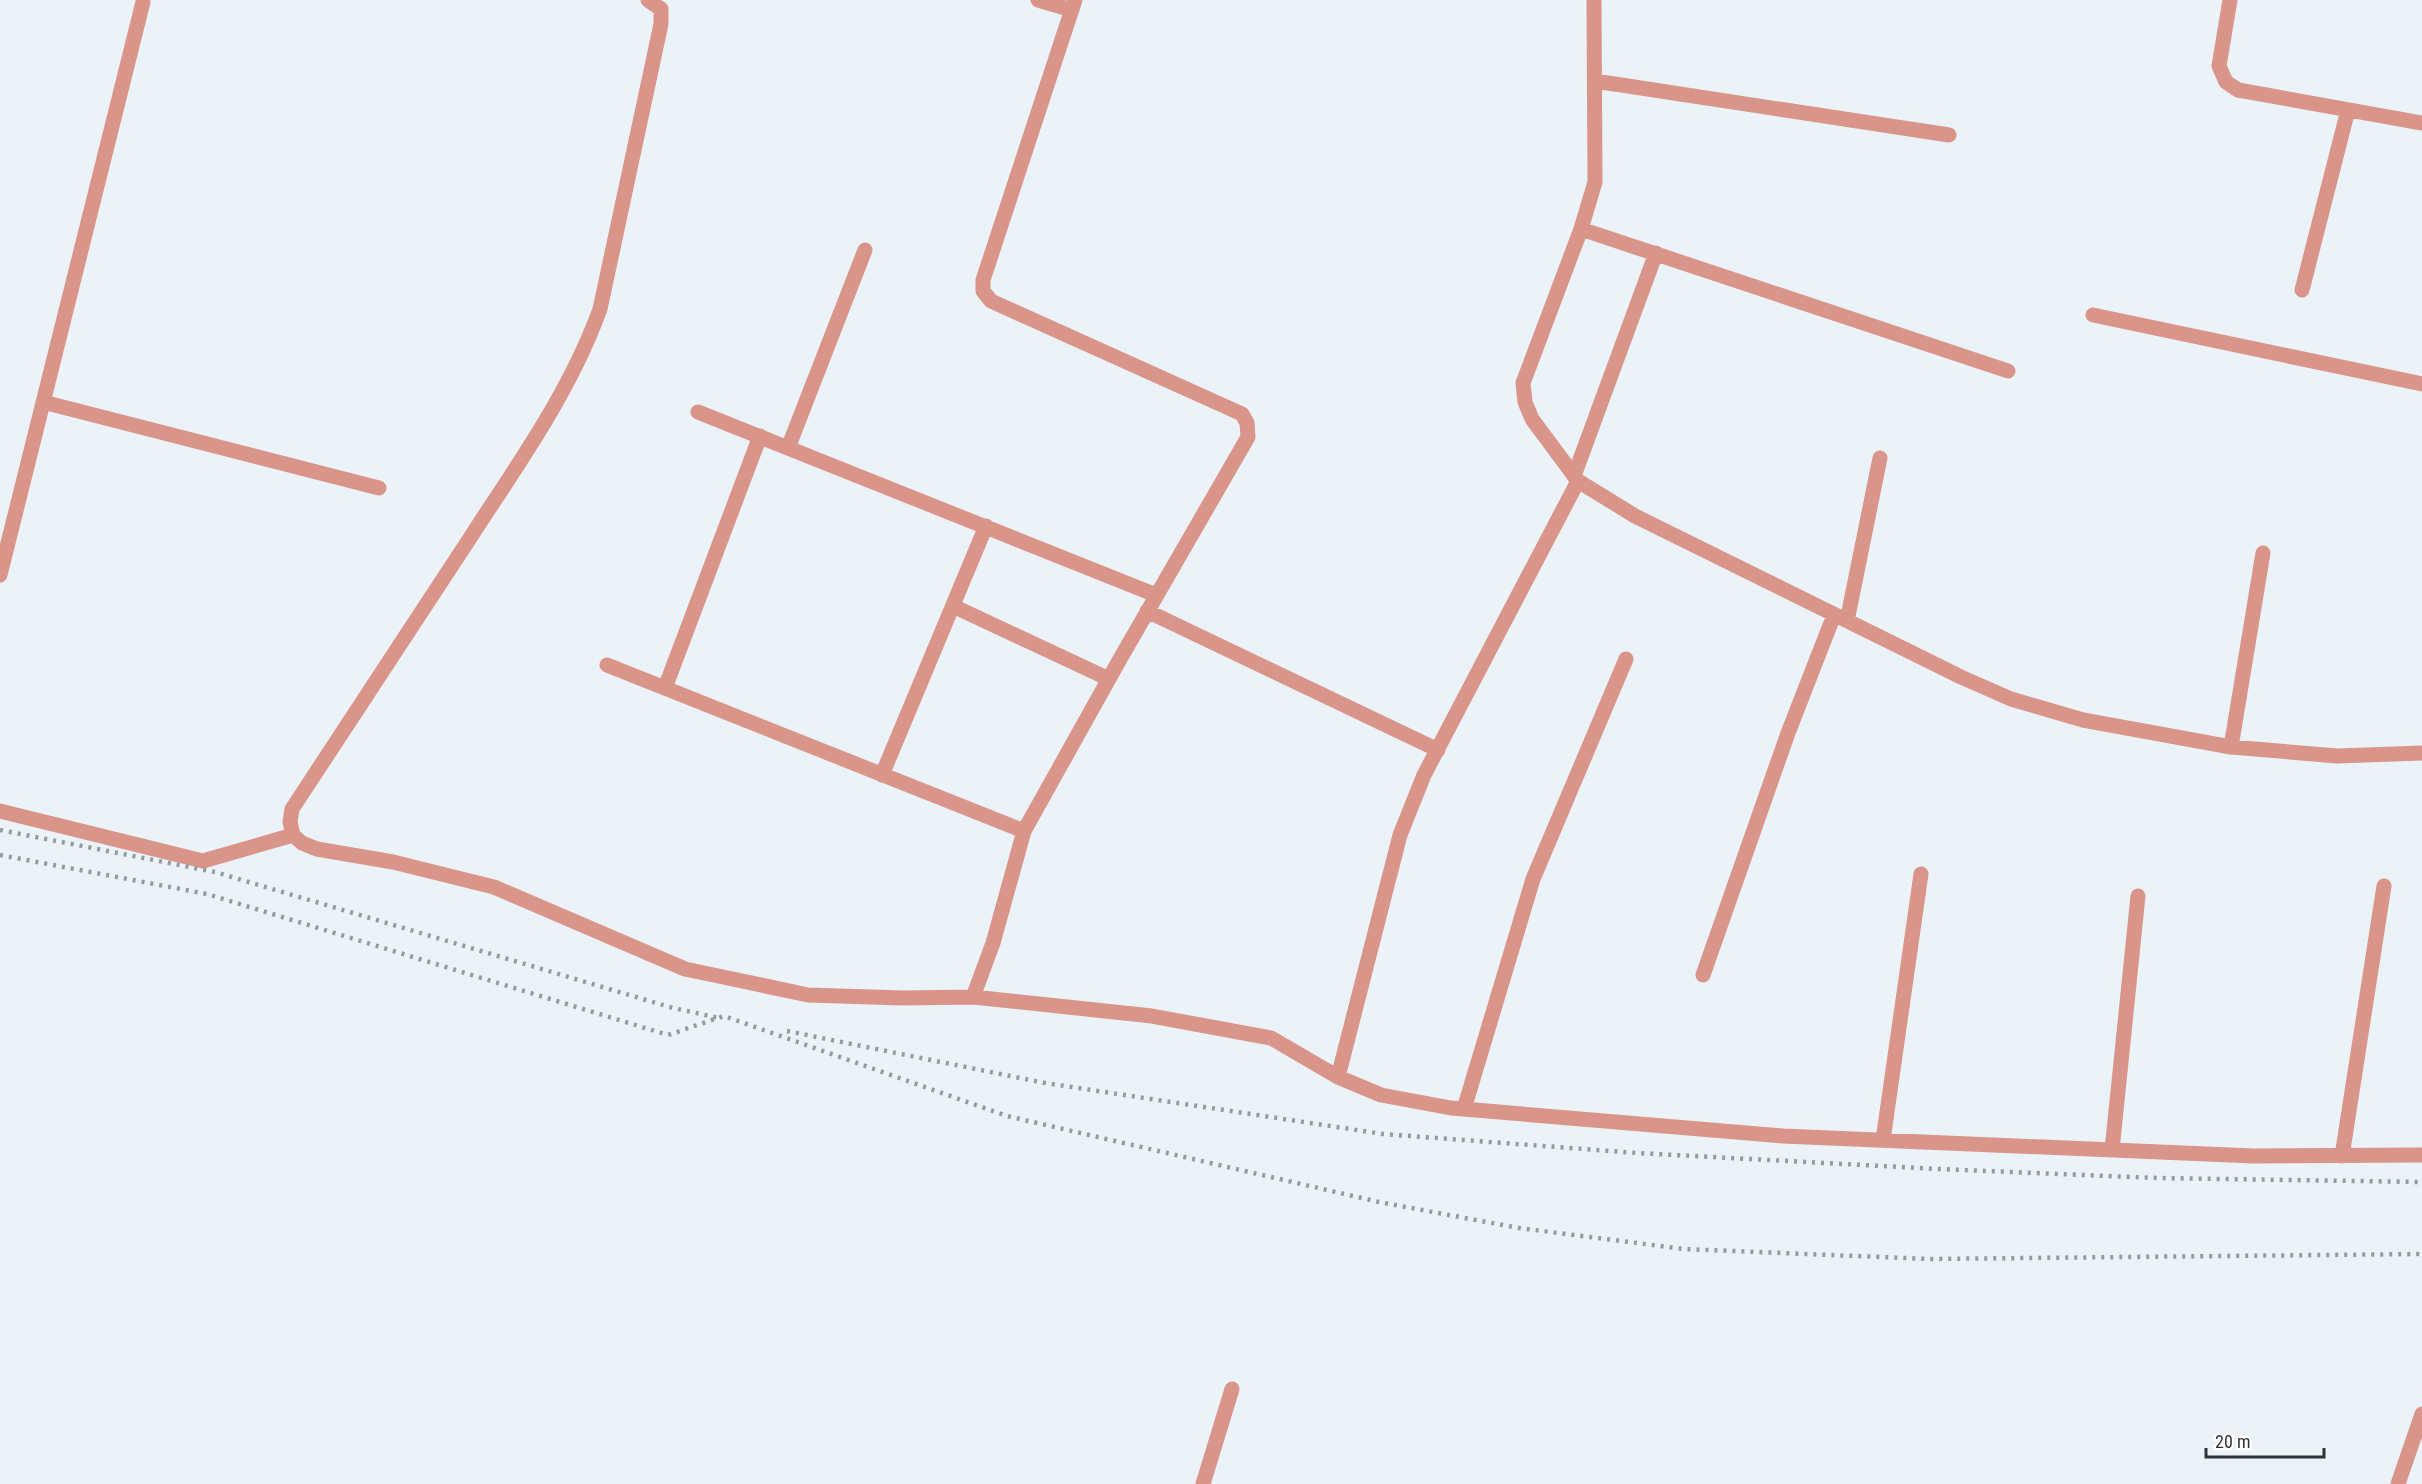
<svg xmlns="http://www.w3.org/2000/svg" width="2422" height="1484" viewBox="0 0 2422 1484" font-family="'Roboto Condensed',sans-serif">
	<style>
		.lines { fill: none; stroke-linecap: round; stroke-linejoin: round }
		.lane { stroke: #d99589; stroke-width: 15 }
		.street { stroke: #d99589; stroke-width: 15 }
		.rail { stroke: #959a9f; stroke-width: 4.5; stroke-dasharray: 3 6; stroke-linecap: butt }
	</style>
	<rect width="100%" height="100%" fill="#ebf2f8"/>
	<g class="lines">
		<!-- lane -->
		<path class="lane" d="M43,402L379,488
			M0,575L143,2
			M0,811L203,861L293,835
			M2398,1484L2422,1414"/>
		<!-- street -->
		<path class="street" d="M648,0L661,9V24L600,309C570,392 518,464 470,538C411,628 351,718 292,809L290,822L293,835L302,843L317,849L393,862L494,887L685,969L808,995L903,998L973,997L1152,1016L1271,1038L1338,1077L1381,1095L1451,1108L1783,1136L2253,1156L2422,1155
			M1038,0L1072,10
			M1594,0L1595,182L1581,229L1523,383L1525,402L1532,419L1578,481L1635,516L1961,677L2011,699L2083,720L2231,747L2337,756L2422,753
			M2230,0L2219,66L2226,82L2238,90L2422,123
			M1595,81L1949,135
			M1581,229L2008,371
			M2302,290L2348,110
			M2093,315L2422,384
			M698,412L1156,595
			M788,448L865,250
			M1574,476L1656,253
			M953,606L1109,679
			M1147,611L1438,750
			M1847,621L1880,458
			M607,665L1024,831L993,943L973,997
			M665,688L760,436
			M2231,747L2263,553
			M882,775L986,526
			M1024,831L1120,659L1248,437L1247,423L1242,414L991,301L983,291V280L1075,0
			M1703,975L1788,733L1834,615
			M1338,1077L1400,835L1424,775L1578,481
			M1464,1109L1533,879L1626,659
			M1883,1140L1921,874
			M2112,1150L2138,896
			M2342,1156L2384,886
			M1203,1484L1232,1389"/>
		<!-- rail -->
		<path class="rail" d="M0,830L215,872L673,1008L719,1018
			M0,855L207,894L668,1035L724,1016L1007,1116L1379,1202L1519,1228L1684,1249L1929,1259L2422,1254
			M787,1031L1045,1083L1383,1134L1637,1153L1938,1169L2157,1178L2422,1182"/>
	</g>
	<!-- scale -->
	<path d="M2206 1448v9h118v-9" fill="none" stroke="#303336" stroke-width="3"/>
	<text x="2215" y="1448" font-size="18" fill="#303336" stroke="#ffffff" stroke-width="4.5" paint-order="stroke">20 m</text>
</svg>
